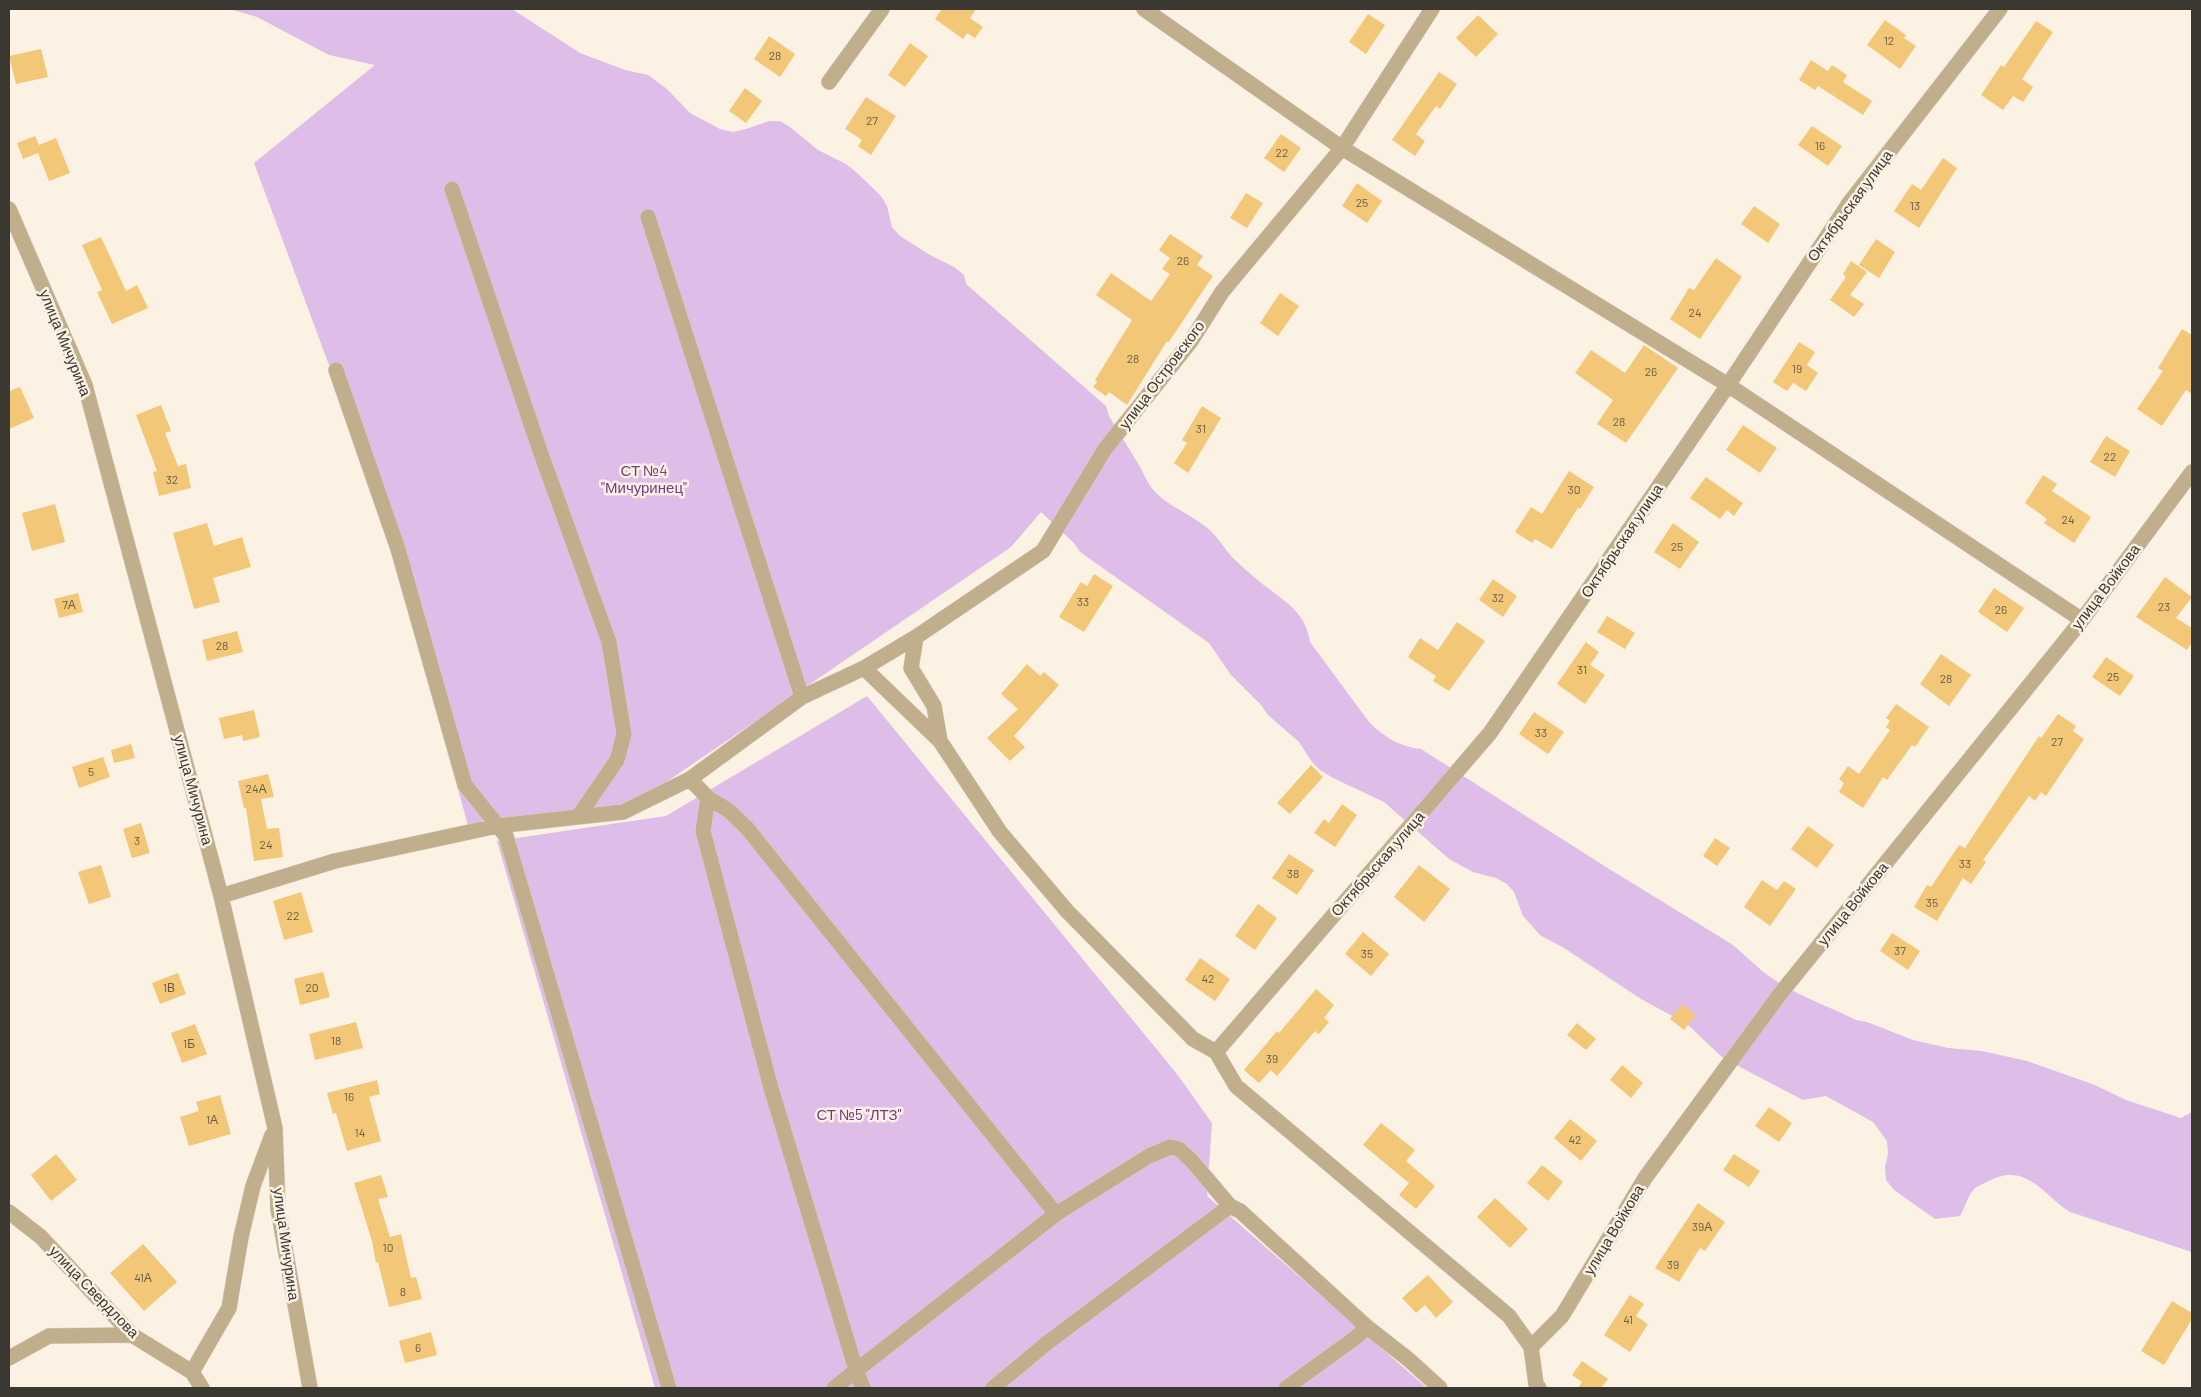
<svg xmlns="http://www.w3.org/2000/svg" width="2201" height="1397" viewBox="0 0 2201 1397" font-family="Barlow,sans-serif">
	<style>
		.green { fill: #debde9 }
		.building { fill: #f2c878 }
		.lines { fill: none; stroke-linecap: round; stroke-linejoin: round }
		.minor-casing { stroke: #d8d0c3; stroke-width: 16 }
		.minor { stroke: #c0ae8d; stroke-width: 15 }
		.labels { text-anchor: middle; stroke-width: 5; stroke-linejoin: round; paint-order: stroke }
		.number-label { font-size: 12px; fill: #695b43 }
		.street-label { font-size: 15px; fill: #3b3731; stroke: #fbf2e3 }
		.park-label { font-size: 15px; fill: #76398a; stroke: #fbf2e3 }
	</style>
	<rect width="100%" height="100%" fill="#fbf2e3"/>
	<!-- green -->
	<path class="green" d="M230,9H512L580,53L625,70L648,75L667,89L690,113L720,129L733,132L746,129L769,121H780L790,127L818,150L846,164L856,172L881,196L887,206L892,227L900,236L930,255L954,267L964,275L966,284L1106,406L1109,416L1142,470C1154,503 1181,507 1206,527C1218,536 1224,549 1234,559C1243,567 1251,575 1260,582C1282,600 1306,611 1310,642L1369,722C1384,737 1400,747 1421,749L1606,867L1725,940C1743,951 1755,967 1773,979C1796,995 1830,1007 1856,1020L1867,1022L1913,1040L1948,1048L1982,1051L2027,1061L2095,1085L2126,1100L2181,1118L2192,1112V1252L2070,1212C2043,1195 2026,1161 1989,1181C1985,1183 1979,1185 1975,1188C1968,1195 1965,1208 1960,1216L1935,1219L1894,1190L1886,1180L1885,1167L1888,1154L1887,1141L1873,1122L1826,1096L1803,1100L1723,1058L1687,1024L1641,999L1564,948L1540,935L1523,916L1514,892L1507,884L1496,878L1473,872L1449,859L1384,802L1333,778L1320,770L1312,762L1299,742L1268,715L1261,705L1231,675L1209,643L1080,552L1074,543L1041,512L1011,547L634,804L469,829L375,489L254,163L375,65L329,55L257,17Z
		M867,696L1177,1074L1212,1123L1207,1196L1427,1388H655L497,841L666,816Z"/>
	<!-- building -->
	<path class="building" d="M942,9H976L970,18L983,27L975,38L967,33L963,39L935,19Z
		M1368,14L1385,25L1366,54L1349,42Z
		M1478,15L1498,34L1476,57L1456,38Z
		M1885,20L1906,35L1904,38L1916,46L1900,69L1867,45Z
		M2036,21L2053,32L2022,79L2033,87L2023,102L2013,96L2003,110L1981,95L2001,65L2004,67Z
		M769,36L795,54L780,77L754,59Z
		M910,43L928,56L905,87L888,75Z
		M41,49L48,77L16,84L9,56Z
		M1811,60L1828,71L1832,65L1847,75L1843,82L1872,101L1863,115L1818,86L1815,90L1799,80Z
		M1439,72L1457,84L1440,109L1436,106L1416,134L1425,141L1415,156L1392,140Z
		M745,88L762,101L746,123L729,111Z
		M866,97L896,116L871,155L858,146L862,140L845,129Z
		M1812,126L1842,146L1828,166L1798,145Z
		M1281,134L1301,148L1284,172L1264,158Z
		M35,136L39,145L56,138L70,173L49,181L38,153L23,159L17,143Z
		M1943,158L1957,168L1919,228L1894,211L1912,184L1921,190Z
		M1357,183L1382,201L1367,223L1342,206Z
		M1246,193L1263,203L1247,228L1230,218Z
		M1754,206L1780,224L1768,243L1741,224Z
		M1170,234L1203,256L1197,265L1213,276L1168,343L1167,341L1127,405L1109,392L1106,396L1093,387L1097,382L1095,380L1132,320L1096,295L1111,273L1151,301L1170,274L1162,269L1170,258L1159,250Z
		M101,237L126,291L137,285L148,308L112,324L97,292L102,290L82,245Z
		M1876,239L1895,252L1879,278L1859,265Z
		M1716,258L1742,277L1700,339L1670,319L1689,288L1694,290Z
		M1851,261L1867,272L1850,295L1864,304L1854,317L1830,300L1846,277L1843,274Z
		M1280,293L1299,306L1278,336L1260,323Z
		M2182,329L2192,335V394L2186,390L2162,426L2137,409L2163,371L2158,368Z
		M1799,342L1815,352L1807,365L1818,373L1806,391L1793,383L1787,391L1773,382Z
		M1644,345L1678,368L1626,443L1597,424L1613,400L1575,373L1591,350L1625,373Z
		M20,387L34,418L9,429V391Z
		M161,405L171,431L165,433L178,466L186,464L191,488L159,496L153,472L157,471L136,415Z
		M1202,406L1221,418L1188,473L1174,463L1187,443L1182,440Z
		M1743,425L1777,448L1760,473L1726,450Z
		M2106,436L2130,451L2115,477L2090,462Z
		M1569,471L1594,487L1580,509L1578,508L1552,549L1535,539L1532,543L1515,532L1531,507L1542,514Z
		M2043,475L2057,484L2052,491L2091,517L2074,543L2044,523L2047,519L2025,503Z
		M1706,477L1743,503L1734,516L1727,510L1720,519L1690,498Z
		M55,504L65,542L32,551L22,513Z
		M207,523L214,546L242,537L251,567L213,578L220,602L194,609L173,533Z
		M1673,523L1699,542L1680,569L1654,552Z
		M1094,574L1113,586L1084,632L1059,617L1081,582L1087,586Z
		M2165,577L2192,597L2176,618L2192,628V642L2187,650L2136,617Z
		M1493,579L1517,596L1503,617L1479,600Z
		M1994,588L2024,608L2007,632L1978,612Z
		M78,593L83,612L59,618L54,599Z
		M1607,616L1635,633L1625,649L1597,632Z
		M1457,622L1485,641L1449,691L1433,681L1436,676L1408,657L1420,638L1438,650Z
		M237,631L243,652L207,661L202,640Z
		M1586,642L1599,652L1590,665L1605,675L1585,704L1557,684Z
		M1941,654L1971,675L1949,706L1920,684Z
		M2106,657L2134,676L2120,696L2092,677Z
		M1027,664L1040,676L1044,672L1059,685L1014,736L1025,747L1010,761L987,738L1018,709L1001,694Z
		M1896,704L1929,727L1915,747L1912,745L1887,780L1883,777L1863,808L1839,792L1844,783L1839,779L1848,766L1859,774L1890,730L1886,727L1890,721L1886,718Z
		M254,710L260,737L243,741L242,735L224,739L219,718Z
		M1534,712L1564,732L1548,754L1519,734Z
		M2058,714L2076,726L2073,731L2084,739L2046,796L2041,792L2035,801L2029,796L1983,860L1986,862L1971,884L1963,878L1937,921L1914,907L1927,885L1931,887L1959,845L1965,848L2039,736L2041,738Z
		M131,744L135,758L114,763L111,750Z
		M103,757L110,777L79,788L72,767Z
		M1311,765L1323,777L1290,814L1277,803Z
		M268,774L274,797L261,799L267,829L279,828L283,857L254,861L246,808H244L238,781Z
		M1342,804L1357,815L1335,847L1314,833L1324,819L1329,823Z
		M141,823L150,853L132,858L123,829Z
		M1808,826L1834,845L1817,868L1791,849Z
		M1715,838L1730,848L1717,866L1703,856Z
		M1289,854L1314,870L1297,895L1272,878Z
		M101,865L111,897L89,904L78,872Z
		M1419,865L1450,889L1424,922L1394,897Z
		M1762,880L1777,890L1784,881L1796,889L1770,926L1744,907Z
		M301,892L313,932L284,940L273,901Z
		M1258,904L1277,918L1255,950L1235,936Z
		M1363,932L1389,954L1371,976L1345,954Z
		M1892,933L1920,951L1908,970L1880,951Z
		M1200,958L1230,979L1215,1001L1185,980Z
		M323,972L330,997L300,1005L294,979Z
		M178,973L186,994L160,1004L152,983Z
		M1316,989L1334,1005L1324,1018L1329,1022L1319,1034L1315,1031L1277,1076L1271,1070L1259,1083L1244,1070L1277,1031L1279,1033Z
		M1682,1004L1696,1015L1684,1030L1670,1019Z
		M356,1022L363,1048L315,1060L309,1034Z
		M1577,1023L1596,1039L1586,1050L1567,1035Z
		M195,1024L207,1054L182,1063L171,1033Z
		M1622,1065L1643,1083L1631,1098L1610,1080Z
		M377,1080L380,1094L369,1097L381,1141L347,1151L336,1113L333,1114L327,1093Z
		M220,1095L231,1134L189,1146L180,1117L199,1111L196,1102Z
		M1769,1107L1792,1123L1779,1142L1755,1126Z
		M1570,1119L1597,1141L1581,1161L1554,1138Z
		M1381,1123L1415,1150L1406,1161L1435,1186L1416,1209L1399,1195L1409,1183L1363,1145Z
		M56,1154L77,1180L51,1201L31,1175Z
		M1734,1154L1760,1171L1749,1187L1723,1170Z
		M1542,1165L1563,1182L1548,1201L1527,1183Z
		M381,1175L388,1197L378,1199L390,1237L401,1234L411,1278L416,1277L422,1299L389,1307L378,1262L376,1263L372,1241L354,1183Z
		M1495,1198L1528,1229L1510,1248L1477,1217Z
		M1698,1203L1725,1222L1705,1251L1700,1248L1679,1282L1655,1268Z
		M143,1244L177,1282L144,1311L110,1273Z
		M1428,1275L1453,1302L1436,1318L1425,1305L1416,1313L1402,1298Z
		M1630,1295L1644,1304L1636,1316L1648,1324L1630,1352L1604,1335Z
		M2172,1301L2192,1313V1319L2164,1365L2141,1351Z
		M431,1332L437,1355L405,1363L399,1341Z
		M1582,1361L1608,1379L1601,1388H1578L1582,1382L1572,1375Z"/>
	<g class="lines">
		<defs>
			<path id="minor" d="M1144,9L1342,148L1728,385L2082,620
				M829,82L882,9
				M452,189L539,448L609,642L624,734L617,760L578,817
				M9,209L85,385L221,896L275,1128L278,1209L310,1388
				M648,217L802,697
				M336,370L398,549L465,785L506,836L669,1388
				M916,637L911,668L934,706L940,741
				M864,668L940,741L1000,832L1067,911L1193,1039L1216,1052L1236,1086L1509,1316L1531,1347L1536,1384L1539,1388
				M690,779L708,798L728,810L747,828L1056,1214
				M708,798L703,831L771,1088L856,1370L863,1388
				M221,896L335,861L497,826L623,812L690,779L802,697L864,668L916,637L1043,551L1105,449L1191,341L1222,292L1342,148L1432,9
				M1216,1052L1490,733L1728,385L1850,202L2000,9
				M9,1212L41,1237L132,1335L192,1372L202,1388
				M1531,1347L1562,1316L1645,1178L1780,994L2082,620L2192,472
				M9,1358L49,1336L132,1335
				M192,1372L229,1308L241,1237L253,1186L272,1135
				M834,1388L1056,1214L1149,1156L1170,1147L1179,1149L1191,1160L1230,1206L1240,1211L1367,1327L1408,1359L1440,1388
				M993,1388L1047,1343L1230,1206
				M1286,1388L1355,1338L1367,1327"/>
		</defs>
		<!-- minor casing -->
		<use href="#minor" class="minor-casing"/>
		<!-- minor -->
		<use href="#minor" class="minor"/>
	</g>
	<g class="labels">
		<!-- number labels -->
		<g class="number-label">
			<text x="1889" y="45">12</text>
			<text x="775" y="60">28</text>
			<text x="872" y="125">27</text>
			<text x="1820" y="150">16</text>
			<text x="1282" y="157">22</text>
			<text x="1362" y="207">25</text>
			<text x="1915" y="210">13</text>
			<text x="1183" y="265">26</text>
			<text x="1695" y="317">24</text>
			<text x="1133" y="363">28</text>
			<text x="1797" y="373">19</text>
			<text x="1651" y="376">26</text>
			<text x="1619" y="426">28</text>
			<text x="1201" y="433">31</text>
			<text x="2110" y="461">22</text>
			<text x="172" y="484">32</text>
			<text x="1574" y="494">30</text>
			<text x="2068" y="524">24</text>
			<text x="1677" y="551">25</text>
			<text x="1498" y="602">32</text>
			<text x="1083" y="606">33</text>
			<text x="69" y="609">7А</text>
			<text x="2164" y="611">23</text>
			<text x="2001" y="614">26</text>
			<text x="222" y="650">28</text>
			<text x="1582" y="674">31</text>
			<text x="2113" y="681">25</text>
			<text x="1946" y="683">28</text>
			<text x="1541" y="737">33</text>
			<text x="2057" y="746">27</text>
			<text x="91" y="776">5</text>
			<text x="256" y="793">24А</text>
			<text x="137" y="845">3</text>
			<text x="266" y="849">24</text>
			<text x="1965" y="868">33</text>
			<text x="1293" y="878">38</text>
			<text x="1932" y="907">35</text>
			<text x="293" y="920">22</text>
			<text x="1900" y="955">37</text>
			<text x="1367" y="958">35</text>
			<text x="1208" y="983">42</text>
			<text x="169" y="992">1В</text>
			<text x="312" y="992">20</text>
			<text x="336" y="1045">18</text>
			<text x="189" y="1048">1Б</text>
			<text x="1272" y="1063">39</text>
			<text x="349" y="1101">16</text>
			<text x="212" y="1124">1А</text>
			<text x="360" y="1137">14</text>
			<text x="1575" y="1144">42</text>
			<text x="1702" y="1231">39А</text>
			<text x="388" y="1252">10</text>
			<text x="1673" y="1269">39</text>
			<text x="143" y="1282">41А</text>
			<text x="403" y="1296">8</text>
			<text x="1628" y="1324">41</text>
			<text x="418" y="1352">6</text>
		</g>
		<!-- street labels -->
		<g class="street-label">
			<text transform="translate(1850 206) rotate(-54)" y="5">Октябрьская улица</text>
			<text transform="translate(65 343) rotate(68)" y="5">улица Мичурина</text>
			<text transform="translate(1162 375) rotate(-53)" y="5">улица Островского</text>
			<text transform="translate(1622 541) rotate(-56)" y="5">Октябрьская улица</text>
			<text transform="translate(2106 587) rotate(-53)" y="5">улица Войкова</text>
			<text transform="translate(193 790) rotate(75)" y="5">улица Мичурина</text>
			<text transform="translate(1378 864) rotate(-49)" y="5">Октябрьская улица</text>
			<text transform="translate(1853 904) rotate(-51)" y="5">улица Войкова</text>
			<text transform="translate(1614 1230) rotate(-59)" y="5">улица Войкова</text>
			<text transform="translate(286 1244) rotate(82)" y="5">улица Мичурина</text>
			<text transform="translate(94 1292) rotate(46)" y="5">улица Свердлова</text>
		</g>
		<!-- park labels -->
		<g class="park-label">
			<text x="644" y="476">СТ №4<tspan x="644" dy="17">"Мичуринец"</tspan></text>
			<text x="859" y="1120">СТ №5 "ЛТЗ"</text>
		</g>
	</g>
	<!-- border -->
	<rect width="2201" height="1397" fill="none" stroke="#3b3731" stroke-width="20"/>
</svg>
